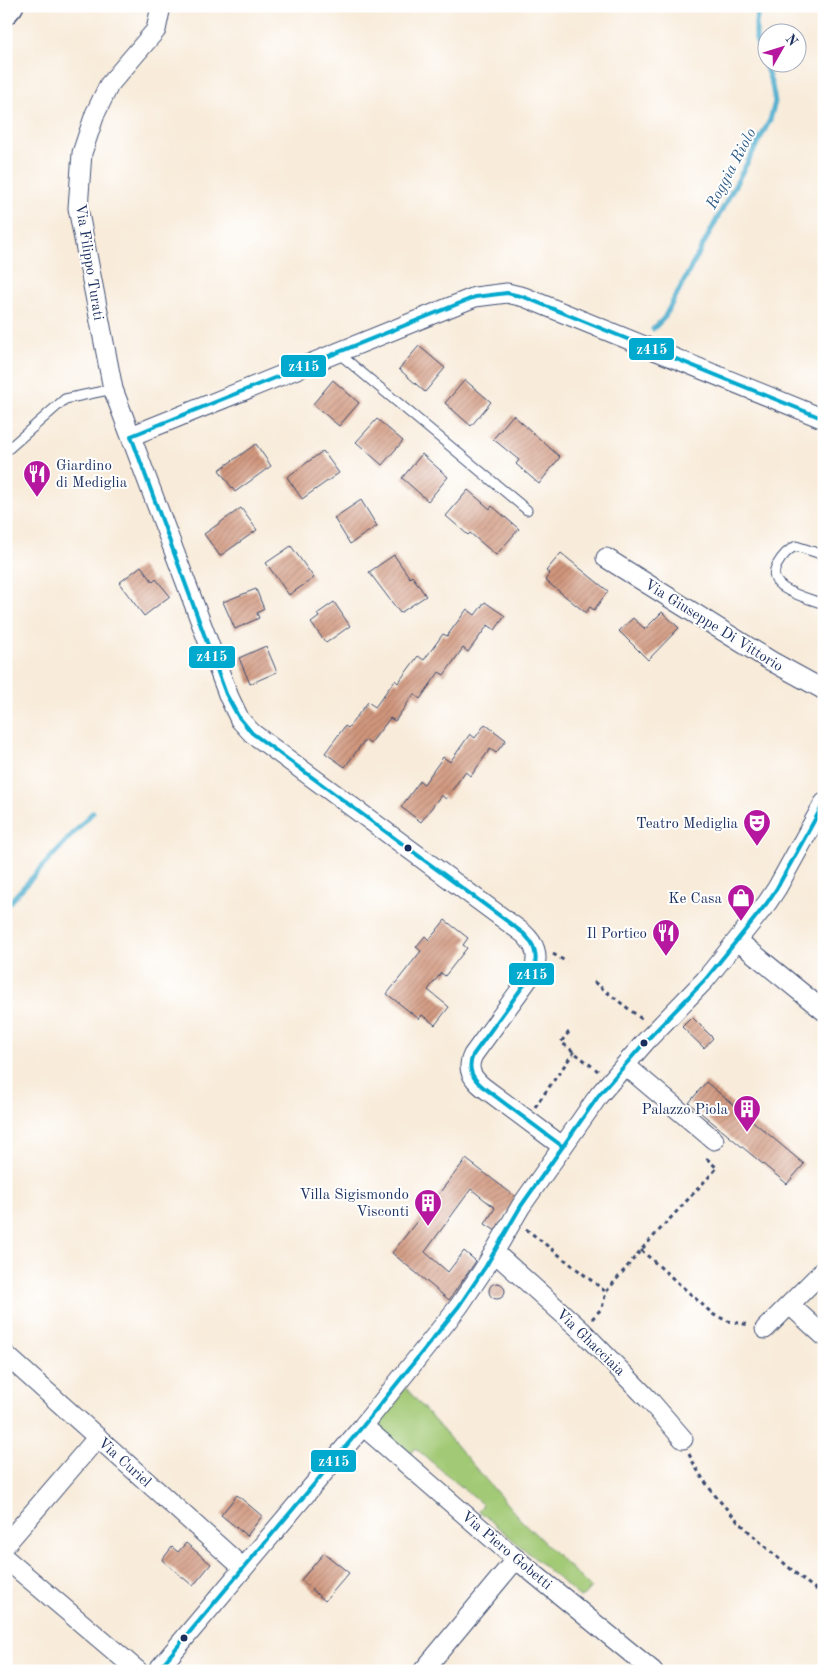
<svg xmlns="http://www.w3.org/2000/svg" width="830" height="1677" viewBox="0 0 830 1677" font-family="'Old Standard TT',serif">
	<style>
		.green { fill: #a2c974; stroke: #5e7c69 }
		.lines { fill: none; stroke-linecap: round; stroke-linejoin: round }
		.stream { stroke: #50aece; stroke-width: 5 }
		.building { fill: url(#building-hatch) }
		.service-casing { stroke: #3c4b70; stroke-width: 11 }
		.minor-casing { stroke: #3c4b70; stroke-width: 21 }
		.tertiary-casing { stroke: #3c4b70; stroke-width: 25 }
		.path { stroke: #3c4b70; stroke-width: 3; stroke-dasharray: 4 4; stroke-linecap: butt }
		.service { stroke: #fff; stroke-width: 9 }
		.minor { stroke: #fff; stroke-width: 19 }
		.tertiary { stroke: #fff; stroke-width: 22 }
		.bus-1-casing { stroke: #fff; stroke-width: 8 }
		.bus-1 { stroke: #00a9ce; stroke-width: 4 }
		.bus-dot { fill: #1b2f5e; stroke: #fff; stroke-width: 2 }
		.labels { text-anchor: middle; stroke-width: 4; stroke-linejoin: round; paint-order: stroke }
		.street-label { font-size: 15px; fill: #1b2f5e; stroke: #fff }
		.poi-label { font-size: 15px; fill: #1b2f5e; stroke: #fff; text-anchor: end }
		.water-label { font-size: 16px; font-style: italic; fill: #2e5b85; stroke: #fff }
		.line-badge { stroke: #fff; stroke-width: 2 }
		.badge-label { font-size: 14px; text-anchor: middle; font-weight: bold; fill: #fff }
	</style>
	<defs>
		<pattern id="building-hatch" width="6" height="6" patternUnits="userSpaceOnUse" patternTransform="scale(1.25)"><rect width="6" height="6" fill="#d1967c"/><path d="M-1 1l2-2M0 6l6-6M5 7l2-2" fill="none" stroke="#a97b69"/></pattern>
	</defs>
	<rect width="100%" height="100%" fill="#fff"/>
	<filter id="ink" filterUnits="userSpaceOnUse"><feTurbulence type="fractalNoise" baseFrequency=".02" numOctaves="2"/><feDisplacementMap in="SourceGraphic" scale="10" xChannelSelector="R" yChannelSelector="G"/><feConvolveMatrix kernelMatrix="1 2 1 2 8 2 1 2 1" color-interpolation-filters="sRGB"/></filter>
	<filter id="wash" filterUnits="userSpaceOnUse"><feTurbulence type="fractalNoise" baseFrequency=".0096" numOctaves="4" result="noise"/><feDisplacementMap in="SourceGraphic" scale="20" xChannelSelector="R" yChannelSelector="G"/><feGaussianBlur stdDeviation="1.12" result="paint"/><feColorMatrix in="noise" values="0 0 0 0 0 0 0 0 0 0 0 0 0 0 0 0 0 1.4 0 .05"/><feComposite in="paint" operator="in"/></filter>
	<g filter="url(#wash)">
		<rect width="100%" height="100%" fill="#f8ebd9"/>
		<!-- green -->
		<path class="green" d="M406,1388L521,1520L591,1588L584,1596L580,1597L478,1510L483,1505L415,1448L410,1454C402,1447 388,1439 383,1431C375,1418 398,1397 406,1388Z"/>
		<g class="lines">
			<!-- stream -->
			<path class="stream" d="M653,329L664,318L672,303L770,120L775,102L772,85L756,40V22L760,6
				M6,906L93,812"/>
		</g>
		<g id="blocks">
			<!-- building -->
			<path class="building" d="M419,346L445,368L425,392L399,369Z
				M333,380L359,403L339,426L313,404Z
				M465,380L491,402L471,426L445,403Z
				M513,415L560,457L539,484L516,464L519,460L493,439Z
				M377,419L403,441L382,465L356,442Z
				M256,444L271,466L235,492L219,470Z
				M323,451L339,473L302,499L287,477Z
				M422,454L448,477L428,501L402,478Z
				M468,490L490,509L492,506L519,529L496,555L470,533L468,535L446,516Z
				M361,500L377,526L350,544L334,518Z
				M241,508L257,530L220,556L204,534Z
				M291,546L314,578L289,595L266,563Z
				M561,553L608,591L594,610L590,607L586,613L545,580L550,574L546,571Z
				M394,555L410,578L412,576L426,596L400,613L369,572Z
				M141,566L153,582L156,579L170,596L144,616L119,583Z
				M256,589L264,609L257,613L259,618L235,629L223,602Z
				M334,602L350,626L326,643L311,623L319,617L317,614Z
				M485,602L505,616L495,630L488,625L468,652L463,648L444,675L439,672L420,699L414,694L395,721L390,718L370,744L365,740L345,767L325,753L345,726L348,728L368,702L375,707L395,680L398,683L418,656L424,660L443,634L447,636L467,609L475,615Z
				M662,612L679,628L648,660L619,631L633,618L645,629Z
				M266,646L277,672L250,684L239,658Z
				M485,724L506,740L496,753L490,749L471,776L465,772L446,799L441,795L421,822L401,807L420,781L424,784L443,757L450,762L470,734L475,738Z
				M445,920L468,938L463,945L467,948L445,976L441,973L428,990L449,1007L435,1025L422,1015L419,1019L387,994L421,951L416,947L425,936L429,940Z
				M692,1017L713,1038L704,1048L682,1027Z
				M706,1082L804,1164L787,1184L689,1103Z
				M466,1159L516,1197L496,1231L485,1224L495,1208L471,1189L425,1252L448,1272L464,1251L476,1261L449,1300L392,1253Z
				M489 1291a8 8 0 1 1 16 0a8 8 0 1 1-16 0Z
				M237,1495L262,1516L247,1536L221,1515Z
				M186,1543L211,1564L193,1586L162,1560L172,1547L178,1552Z
				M324,1553L349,1573L325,1601L301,1580Z"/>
		</g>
	</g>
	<g filter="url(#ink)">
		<use href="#blocks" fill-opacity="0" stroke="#3c4b70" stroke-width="1"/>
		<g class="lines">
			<defs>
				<path id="service" d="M337,352L527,510
					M6,451L65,399L113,389
					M824,555L796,546C787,550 782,556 777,565C763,589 808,598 824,604"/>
				<path id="minor" d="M161,6L156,30L109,85L95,114L82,153L78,208L113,389L229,697L240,720L252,733L523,933C535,944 539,954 534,971L473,1055C466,1069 472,1078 483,1087L562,1146
					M131,436L475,297L507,293L524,297L824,419
					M606,558L771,661L824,690
					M738,941L824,1011
					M625,1065L714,1140
					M494,1252L582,1331L651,1402L683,1439
					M790,1305L824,1336
					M765,1329L824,1270
					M6,1355L243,1568
					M363,1426L516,1559L653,1671
					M6,1544L98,1437
					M6,1559L138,1671
					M157,1671L363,1426L459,1306L486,1266L521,1206L599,1095L645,1042L705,980L767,903L777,888L824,803
					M423,1671L516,1559"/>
				<path id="tertiary" d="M6,13L12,6"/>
			</defs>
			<!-- service casing -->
			<use href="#service" class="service-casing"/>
			<!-- minor casing -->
			<use href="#minor" class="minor-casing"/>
			<!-- tertiary casing -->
			<use href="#tertiary" class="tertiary-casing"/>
			<!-- path -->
			<path class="path" d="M553,954L567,962
				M594,982L643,1020
				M569,1032L561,1042L598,1071
				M535,1107L574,1052
				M526,1229L606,1292
				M641,1250L714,1315L728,1321L749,1325
				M592,1319L602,1308L606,1292L641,1250L717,1168L704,1156
				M689,1454C707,1493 739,1523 770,1551C788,1566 804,1582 824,1595"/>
			<!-- service -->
			<use href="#service" class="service"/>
			<!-- minor -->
			<use href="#minor" class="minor"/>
			<!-- tertiary -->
			<use href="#tertiary" class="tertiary"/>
			<defs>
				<path id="bus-1" d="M131,436L226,694L238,716L252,733L523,933C535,944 538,955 534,971L473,1055C467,1069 472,1078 483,1087L562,1146
					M131,436L475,297L507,293L524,297L824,419
					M157,1671L363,1426L459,1306L486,1266L521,1206L599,1095L645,1042L705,980L767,903L777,888L824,803"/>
			</defs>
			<!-- bus-1 casing -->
			<use href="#bus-1" class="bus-1-casing"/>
			<!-- bus-1 -->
			<use href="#bus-1" class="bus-1"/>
		</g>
	</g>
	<!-- icons -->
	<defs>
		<symbol id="restaurant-pin" viewBox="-11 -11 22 30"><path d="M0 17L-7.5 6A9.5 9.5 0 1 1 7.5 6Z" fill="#b5179e" stroke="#fff"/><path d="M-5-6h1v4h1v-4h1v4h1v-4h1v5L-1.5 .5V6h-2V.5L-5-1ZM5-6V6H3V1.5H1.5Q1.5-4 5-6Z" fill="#fff"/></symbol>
		<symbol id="theatre-pin" viewBox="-11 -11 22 30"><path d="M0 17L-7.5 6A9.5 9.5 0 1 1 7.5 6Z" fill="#b5179e" stroke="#fff"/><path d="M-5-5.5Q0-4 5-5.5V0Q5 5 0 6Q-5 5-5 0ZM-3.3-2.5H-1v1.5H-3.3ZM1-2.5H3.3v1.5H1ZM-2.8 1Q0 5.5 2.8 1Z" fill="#fff"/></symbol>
		<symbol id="shop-pin" viewBox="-11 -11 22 30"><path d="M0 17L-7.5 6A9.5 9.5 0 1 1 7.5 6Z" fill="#b5179e" stroke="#fff"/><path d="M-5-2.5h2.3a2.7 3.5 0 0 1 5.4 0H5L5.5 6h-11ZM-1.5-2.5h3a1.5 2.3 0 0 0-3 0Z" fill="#fff"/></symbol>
		<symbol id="building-pin" viewBox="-11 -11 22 30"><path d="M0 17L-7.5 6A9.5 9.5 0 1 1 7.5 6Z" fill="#b5179e" stroke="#fff"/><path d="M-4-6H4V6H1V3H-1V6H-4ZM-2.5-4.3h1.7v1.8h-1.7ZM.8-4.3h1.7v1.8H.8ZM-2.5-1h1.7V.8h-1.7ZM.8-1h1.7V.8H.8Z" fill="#fff"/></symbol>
	</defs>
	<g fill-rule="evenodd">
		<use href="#restaurant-pin" x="21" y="458" width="32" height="43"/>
		<use href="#theatre-pin" x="741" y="807" width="32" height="43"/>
		<use href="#shop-pin" x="725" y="882" width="32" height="43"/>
		<use href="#restaurant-pin" x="650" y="917" width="32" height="43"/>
		<use href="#building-pin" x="731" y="1093" width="32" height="43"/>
		<use href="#building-pin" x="412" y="1187" width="32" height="43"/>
	</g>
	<!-- markers -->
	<g class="bus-dot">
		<circle cx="408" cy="848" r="4.5"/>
		<circle cx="644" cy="1043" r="4.5"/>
		<circle cx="184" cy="1638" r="4.5"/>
	</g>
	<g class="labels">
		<!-- street labels -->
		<g class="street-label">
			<text transform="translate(90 262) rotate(81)" y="5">Via Filippo Turati</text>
			<text transform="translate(714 625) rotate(32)" y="5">Via Giuseppe Di Vittorio</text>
			<text transform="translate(591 1342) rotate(44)" y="5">Via Ghacciaia</text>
			<text transform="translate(125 1462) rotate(42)" y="5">Via Curiel</text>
			<text transform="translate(507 1550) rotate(40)" y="5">Via Piero Gobetti</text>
		</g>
		<!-- poi labels -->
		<g class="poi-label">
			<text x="56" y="470" text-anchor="start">Giardino<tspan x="56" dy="17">di Mediglia</tspan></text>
			<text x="738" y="828">Teatro Mediglia</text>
			<text x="722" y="903">Ke Casa</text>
			<text x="647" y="938">Il Portico</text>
			<text x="728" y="1114">Palazzo Piola</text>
			<text x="409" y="1199">Villa Sigismondo<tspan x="409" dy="17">Visconti</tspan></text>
		</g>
		<!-- water labels -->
		<g class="water-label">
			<text transform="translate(730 168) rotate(-62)" y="6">Roggia Riolo</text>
		</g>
	</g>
	<g class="line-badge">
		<rect x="628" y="337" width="47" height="24" rx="5" fill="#00a9ce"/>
		<rect x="280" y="354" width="47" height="24" rx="5" fill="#00a9ce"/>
		<rect x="188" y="645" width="48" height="24" rx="5" fill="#00a9ce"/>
		<rect x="508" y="962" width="47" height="24" rx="5" fill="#00a9ce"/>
		<rect x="310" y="1449" width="47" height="24" rx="5" fill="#00a9ce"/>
	</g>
	<g class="badge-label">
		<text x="652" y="354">z415</text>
		<text x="304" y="371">z415</text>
		<text x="212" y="661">z415</text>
		<text x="532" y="979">z415</text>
		<text x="334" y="1466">z415</text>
	</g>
	<!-- margin -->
	<rect width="830" height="1677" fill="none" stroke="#fff" stroke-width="25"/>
	<!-- north arrow -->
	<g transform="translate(782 48) rotate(51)"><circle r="24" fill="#ffffff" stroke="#a4acbf"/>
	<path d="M0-4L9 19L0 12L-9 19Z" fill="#b5179e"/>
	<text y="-8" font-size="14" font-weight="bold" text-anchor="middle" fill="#1b2f5e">N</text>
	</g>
</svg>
